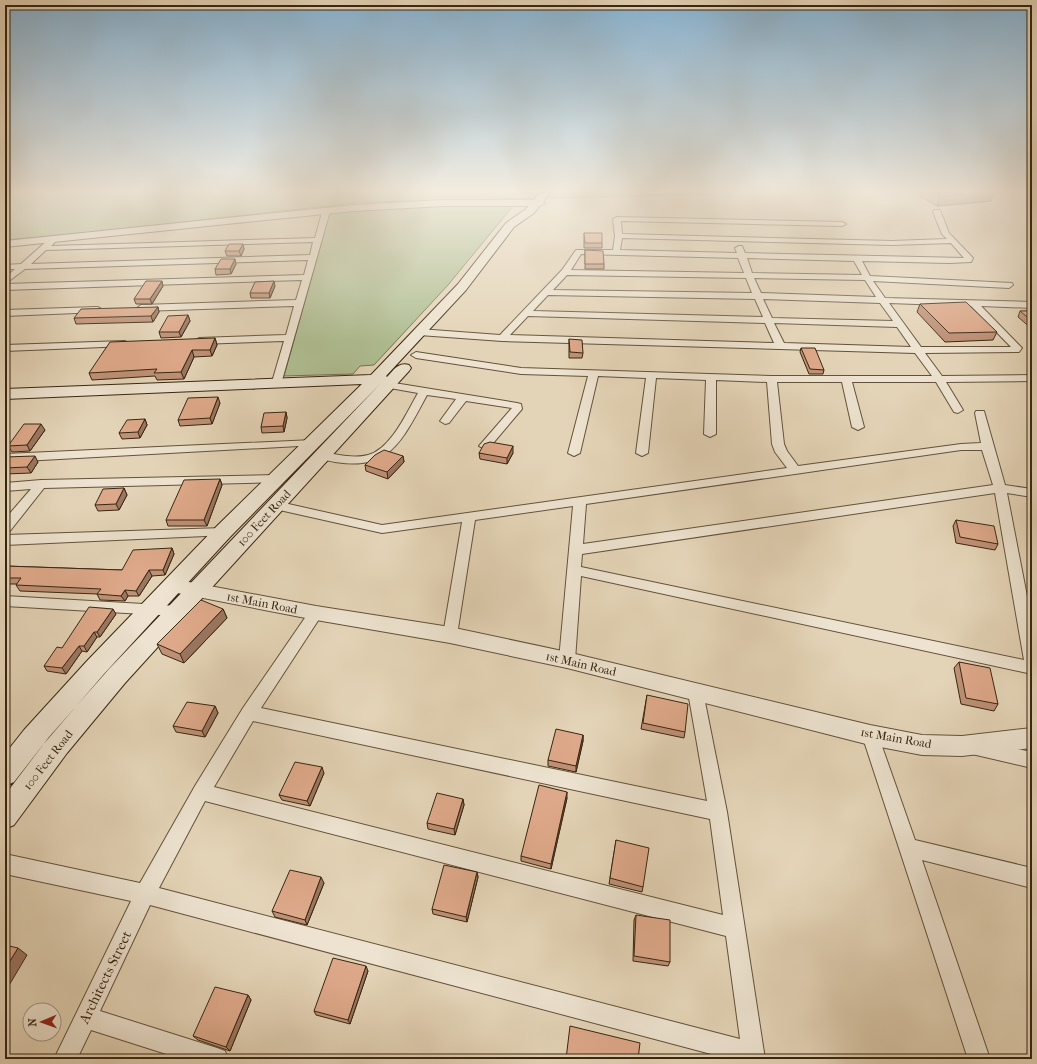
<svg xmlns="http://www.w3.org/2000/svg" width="1037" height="1064" viewBox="0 0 1037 1064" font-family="'IM FELL French Canon',serif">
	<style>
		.green { fill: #afbe92; stroke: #747251 }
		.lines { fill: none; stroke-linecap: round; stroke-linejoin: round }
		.minor-casing { stroke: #63523a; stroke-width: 2 }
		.tertiary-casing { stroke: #63523a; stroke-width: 2 }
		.secondary-casing { stroke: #382610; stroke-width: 2 }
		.minor { fill: #ede3d0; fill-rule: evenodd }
		.tertiary { fill: #ede3d0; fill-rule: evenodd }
		.secondary { fill: #ede3d0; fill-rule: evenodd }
		.wall { fill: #bf9177; stroke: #382610 }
		.shaded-wall { fill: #9b7661; stroke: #382610 }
		.building { fill: #dea98a; stroke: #382610 }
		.labels { text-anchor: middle; stroke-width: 3.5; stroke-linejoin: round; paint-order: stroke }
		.street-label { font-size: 12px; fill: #382610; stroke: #ede3d0 }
		.near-street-label { font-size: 14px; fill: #382610; stroke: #ede3d0 }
	</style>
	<rect width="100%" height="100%" fill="#e4d4b7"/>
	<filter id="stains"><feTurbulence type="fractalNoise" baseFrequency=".005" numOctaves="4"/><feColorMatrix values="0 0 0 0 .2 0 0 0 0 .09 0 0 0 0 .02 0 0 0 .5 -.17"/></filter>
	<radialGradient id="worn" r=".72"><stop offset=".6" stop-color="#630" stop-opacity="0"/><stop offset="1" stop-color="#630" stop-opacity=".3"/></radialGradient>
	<!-- green -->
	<path class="green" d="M5,193H732L728,194L363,202L67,235L5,240Z
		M513,206L448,285L374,365L360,366L353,374L284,376L330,211L361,207Z"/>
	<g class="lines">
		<defs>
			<path id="minor" d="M323,209L330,211L281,384H273L272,382L284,341L199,344L194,341L199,338L286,335L294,306L141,311L137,308L141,305L296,300L302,280L5,290V278L15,269H5V265L21,264L49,239L56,241L51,246L315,238ZM313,242L310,255L31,264L46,250ZM308,260L304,275L5,284L25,269Z
				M934,210H940L949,233L973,258L971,262L949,263L862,261L870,276L1012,283L1013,285L1009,288L873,281L885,298L1032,302V308L981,306L1020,346L1022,348L1019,352L925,353L942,376L1032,375V381L946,382L963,410L958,413L954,412L936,382H852L864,427L858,430L852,427L842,382H777L784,444L787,451L798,466L961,444L981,443L975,413L976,411H984L1005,485L1032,489V497L1007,493L1032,622V674L581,576L575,660L572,664L567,666L562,664L559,660L573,506L475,520L457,635L455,639L450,641L445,639L443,635L462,522L382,533L275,509L271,508L269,505L271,502L275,501L382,525L787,468L775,452L772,444L767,382L716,380V434L710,437L704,434L706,380L656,378L648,453L642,456L636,453L646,378L598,376L580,453L574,456L568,453L588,376L521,374L416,358L411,355L416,352L521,368L772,376H932L915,353L502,341L419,335L414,332L419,329L500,335L562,270L576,250H613L615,236L613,219L617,217L842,222L846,224L842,226L621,221L622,234L892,241L947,239L942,234L933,212ZM622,238L892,245L951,243L964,258L745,253L742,246H739L735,248L737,253L620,250ZM581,254L738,258L744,273L571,270ZM747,258L854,261L862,275L752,273ZM567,275L746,278L752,293L553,290ZM754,278L865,280L876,297L761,293ZM548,295L755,299L763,317L533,311ZM763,299L880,303L893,321L772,318ZM889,303L971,306L1011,347H921ZM528,316L765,323L774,343L510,335ZM774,323L897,327L911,347L784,343ZM961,450H982L993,485L583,544L586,504ZM995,493L1024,660L581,567L582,554Z
				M97,307L100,308V312L5,316V310Z
				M125,341L130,344L128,346L5,351V345Z
				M388,382L517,403L521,404L522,409L489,448L485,449L479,446L512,408L466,401L449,423L445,424L440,421L456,399L427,395C398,449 386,476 317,458L315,456L317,454L321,452C336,454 353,459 368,455C391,449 407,412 418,393L384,387L383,385L384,383Z
				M313,440L317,441L319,443L317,445L5,462V454Z
				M278,475L284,479L282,482L44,488L10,531L5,532V519L31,489L5,491V483L41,480Z
				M223,528L228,529L230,532L228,535L5,545V535Z
				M5,596L178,606L183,607L185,611L183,615L178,616L5,606Z
				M316,607L321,609L323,613L261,708L707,801L688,692L690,687L696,685L702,687L727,812L765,1059H730L150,905L100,1011L217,1048L225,1051L228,1059H182L91,1030L77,1059H54L131,901L5,874V854L140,883L195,786L243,708L311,609ZM253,721L710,819L723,915L214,787ZM205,801L726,936L740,1039L159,888Z
				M870,728L876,730L878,735L915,840L1032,868V888L922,860L990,1059H968L862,735L864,730Z
				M978,741L1032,752V768L972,754L969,749L972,744Z"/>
			<path id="tertiary" d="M443,200H540L545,203L540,206H443L354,211L5,247V241L354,205Z
				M173,579L316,606L450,627L567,652L870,725L922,735L962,736L1032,728V748L962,756L922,755L870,745L567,668L450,643L316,620L167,591L164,586L167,581Z"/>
			<path id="secondary" d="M540,193H550L534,213L514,227L466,290L386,376L387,377C394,370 398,362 409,365L411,368L409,371L125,683L67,753L14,825L5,829V795L49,737L109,669L381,383L230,537L103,675L42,746L14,782L5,786V754L24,730L87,661L216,527L362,384L5,399V389L371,375L458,284L506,223L526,209Z"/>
		</defs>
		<!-- minor casing -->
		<use href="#minor" class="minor-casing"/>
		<!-- tertiary casing -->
		<use href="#tertiary" class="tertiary-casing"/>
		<!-- secondary casing -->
		<use href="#secondary" class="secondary-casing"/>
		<!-- minor -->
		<use href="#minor" class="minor"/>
		<!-- tertiary -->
		<use href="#tertiary" class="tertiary"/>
		<!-- secondary -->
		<use href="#secondary" class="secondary"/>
	</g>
	<!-- wall -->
	<path class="wall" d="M915,193H994L991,201L937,206Z
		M584,233L602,243V248H584Z
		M243,244L244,249L241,256H227L225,251Z
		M585,250L604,264V269H585Z
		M236,264L231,274L216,275L215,269Z
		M163,286L152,304H136L134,299Z
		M275,286L270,298H251L250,293Z
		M920,304L997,332L993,340L945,342L917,312Z
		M158,307L159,312L153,322L76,324L74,318Z
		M1020,311H1032V329L1018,317Z
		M188,315L190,321L181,337L161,338L159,332Z
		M215,338L217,345L212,356L194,357L184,379L157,380L155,376L92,380L89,373Z
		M569,339L583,353L582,358H569Z
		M801,348L824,370L823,374H809L800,352Z
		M220,403L212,424L180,426L178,420Z
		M286,412L287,418L284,432L262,433L261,427Z
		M145,419L147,425L140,438L122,439L119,433Z
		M45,430L30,451L12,452L8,446Z
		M479,453H513L507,464L480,459Z
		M403,456L404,462L388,479L366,471L365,465Z
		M5,457L38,462L31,473L5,474Z
		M220,479L222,485L207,526H168L166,520Z
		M124,488L127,495L119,510L98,511L95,505Z
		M956,520L998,544L995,550L956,543L953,526Z
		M172,548L174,554L165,575L152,576L139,596H128L125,601L100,600L97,594L20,591L16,585L17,584H5V566L122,570Z
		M223,609L227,618L184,663L162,654L157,644Z
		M116,614L100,637H97L87,652L82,651L66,674L47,671L44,666L62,648Z
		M959,662L998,704L994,711L961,704L954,668Z
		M647,695L685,732L684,738L641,729Z
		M215,706L218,713L205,737L176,732L173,726Z
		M583,735V741L576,772L548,766V760Z
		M324,773L310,806L282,800L279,795Z
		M567,798L551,869L521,861V856Z
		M463,799L464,805L455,835L428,829L427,823Z
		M616,840L643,887L642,892L609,884Z
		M477,872L478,877L467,922L433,914L432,909Z
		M324,883L307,925L275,917L272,911Z
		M636,915L670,962L668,966L633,961L634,920Z
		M368,971L350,1024L316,1015L314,1011Z
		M248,995L251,1000L230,1051L198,1040L193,1036Z"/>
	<!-- shaded-wall -->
	<path class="shaded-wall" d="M983,193H994L991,201L937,206L940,196Z
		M243,244L244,249L241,256L239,251Z
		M235,259L236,264L231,274L230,269Z
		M162,281L163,286L152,304L150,299Z
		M274,281L275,286L270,298L269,293Z
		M158,307L159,312L153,322L151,316Z
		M188,315L190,321L181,337L179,332Z
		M215,338L217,345L212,356L210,350Z
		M192,350L194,357L184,379L181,372Z
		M218,397L220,403L212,424L210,418Z
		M286,412L287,418L284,432L283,426Z
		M145,419L147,425L140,438L138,432Z
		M41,424L45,430L30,451L27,445Z
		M513,446V453L507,464V458Z
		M35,456L38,462L31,473L27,467Z
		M403,456L404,462L388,479L387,472Z
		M220,479L222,485L207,526L204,520Z
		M124,488L127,495L119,510L116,504Z
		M172,548L174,554L165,575L163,570Z
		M149,570L152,576L139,596L136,591Z
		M125,590L128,596L125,601L121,596Z
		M113,609L116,614L100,637L97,632Z
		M223,609L227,618L184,663L180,654Z
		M94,632L97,637L87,652L84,646Z
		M79,646L82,651L66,674L62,668Z
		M215,706L218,713L205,737L202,731Z
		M583,735V741L576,772V766Z
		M322,767L324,773L310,806L307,801Z
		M567,792V798L551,869V864Z
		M463,799L464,805L455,835L454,829Z
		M477,872L478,877L467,922L466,917Z
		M321,877L324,883L307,925L305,920Z
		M18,948L27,955L5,992V969Z
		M366,966L368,971L350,1024L348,1020Z
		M248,995L251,1000L230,1051L226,1047Z"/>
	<!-- building -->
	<path class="building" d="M934,193H983L940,196Z
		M584,233H602V243H585Z
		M229,244H243L239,251H225Z
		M585,250L603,251L604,264H585Z
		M221,259H235L230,269H215Z
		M146,281H162L150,299H134Z
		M274,281L269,293H250L255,282Z
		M966,302L997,332L949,333L920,304Z
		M158,307L151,316L74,318L81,309Z
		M1020,311H1032V321Z
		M188,315L179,332H159L168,316Z
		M215,338L210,350H192L181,372L154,373L157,369L89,373L110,342Z
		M569,339L582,340L583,353L570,352Z
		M801,348H815L824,370L810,369Z
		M218,397L210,418L178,420L188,398Z
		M286,412L283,426L261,427L264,413Z
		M145,419L138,432L119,433L127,420Z
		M24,424H41L27,445L8,446Z
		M490,442L513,446L507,458L479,453L484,444Z
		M384,450L403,456L387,472L365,465L375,455Z
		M35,456L27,467L5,468V457Z
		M220,479L204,520H166L184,480Z
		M124,488L116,504L95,505L103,489Z
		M956,520L994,526L998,544L960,537Z
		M172,548L163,570H149L136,591L125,590L121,596L97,594L101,589L16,585L21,578H5V566L122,570L133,550Z
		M201,600L223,609L180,654L157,644Z
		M89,607L113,609L97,632H94L84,646H79L62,668L44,666L57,647L62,648Z
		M959,662L990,668L998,704L966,698Z
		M647,695L688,704L685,732L643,723Z
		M187,702L215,706L202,731L173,726Z
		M556,729L583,735L576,766L548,760Z
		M295,762L322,767L307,801L279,795Z
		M539,785L567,792L551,864L521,856Z
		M437,793L463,799L454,829L427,823Z
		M616,840L649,848L643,887L610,878Z
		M444,865L477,872L466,917L432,909Z
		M290,870L321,877L305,920L272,911Z
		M636,915L670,920V962L634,956Z
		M5,945L18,948L5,969Z
		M333,958L366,966L348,1020L314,1011Z
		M215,987L248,995L226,1047L193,1036Z
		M570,1026L640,1043L638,1059H566Z"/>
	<!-- sky -->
	<linearGradient id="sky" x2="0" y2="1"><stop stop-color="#88b5d5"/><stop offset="0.56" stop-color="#f3ecdf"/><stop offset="1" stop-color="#f3ecdf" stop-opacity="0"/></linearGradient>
	<rect width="1037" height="342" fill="url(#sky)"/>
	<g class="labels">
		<!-- street labels -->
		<g class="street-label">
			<text transform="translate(264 518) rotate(-47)" y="4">100 Feet Road</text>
			<text transform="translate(262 603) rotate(11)" y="4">1st Main Road</text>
			<text transform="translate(581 664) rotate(13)" y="4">1st Main Road</text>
			<text transform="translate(896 738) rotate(10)" y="4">1st Main Road</text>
			<text transform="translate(48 760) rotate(-52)" y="4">100 Feet Road</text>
		</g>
		<!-- near-street labels -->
		<g class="near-street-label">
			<text transform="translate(105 977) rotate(-64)" y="5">Architects Street</text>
		</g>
	</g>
	<!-- margin -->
	<rect width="1037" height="1064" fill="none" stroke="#e4d4b7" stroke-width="20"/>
	<rect x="6" y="6" width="1025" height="1052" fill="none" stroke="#382610" stroke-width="2"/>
	<rect x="10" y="10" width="1017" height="1044" fill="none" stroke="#382610"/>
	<!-- north arrow -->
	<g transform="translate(42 1022) rotate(268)"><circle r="19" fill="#ede3d0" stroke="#a59783"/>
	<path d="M0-3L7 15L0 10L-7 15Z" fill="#8f2418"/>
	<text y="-6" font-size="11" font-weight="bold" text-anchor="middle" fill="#382610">N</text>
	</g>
	<rect width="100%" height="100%" filter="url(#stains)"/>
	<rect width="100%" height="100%" fill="url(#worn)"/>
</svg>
